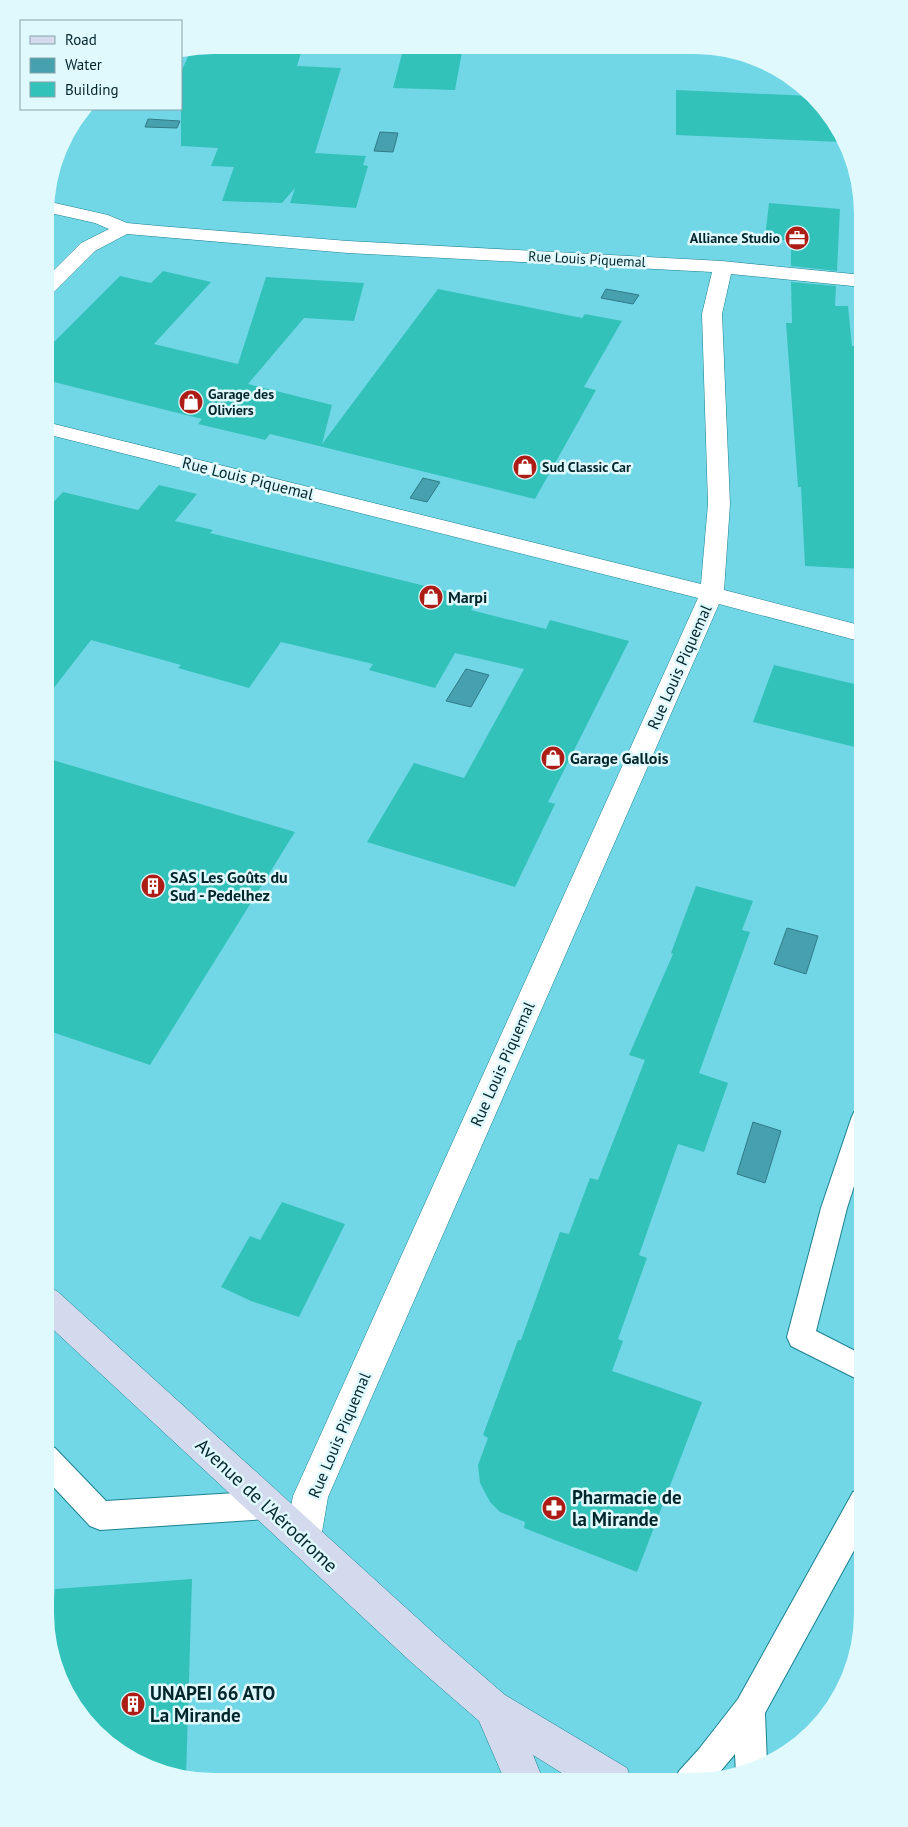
<svg xmlns="http://www.w3.org/2000/svg" width="908" height="1827" viewBox="0 0 908 1827" font-family="'PT Sans',sans-serif">
	<style>
		.built { fill: #71d7e7 }
		.water { fill: #46a0ae; stroke: #317b87 }
		.building { fill: #33c2b9 }
		.lines { fill: none; stroke-linecap: round; stroke-linejoin: round }
		.lane-casing { stroke: #1b818f; stroke-width: 2 }
		.street-casing { stroke: #1b818f; stroke-width: 1 }
		.secondary-casing { stroke: #1b818f; stroke-width: 1 }
		.lane { fill: #fff; fill-rule: evenodd }
		.street { fill: #fff; fill-rule: evenodd }
		.secondary { fill: #d3daee; fill-rule: evenodd }
		.labels { text-anchor: middle; stroke-width: 5; stroke-linejoin: round; paint-order: stroke }
		.far-poi-label { font-size: 14px; font-weight: bold; fill: #00252b; stroke: #dff9fd; text-anchor: start }
		.far-street-label { font-size: 14px; fill: #00252b; stroke: #dff9fd }
		.street-label { font-size: 16px; fill: #00252b; stroke: #dff9fd }
		.poi-label { font-size: 16px; font-weight: bold; fill: #00252b; stroke: #dff9fd; text-anchor: start }
		.near-poi-label { font-size: 19px; font-weight: bold; fill: #00252b; stroke: #dff9fd; text-anchor: start }
		.near-street-label { font-size: 19px; fill: #00252b; stroke: #dff9fd }
	</style>
	<rect width="100%" height="100%" fill="#88e3f1"/>
	<!-- built -->
	<path class="built" d="M214,45L727,48L805,87L854,160L863,214V1624L850,1677L828,1716L788,1753L748,1773L694,1782L192,1781L139,1765L103,1740L54,1667L45,1613L46,192L63,139L86,109H181V51Z"/>
	<!-- water -->
	<path class="water" d="M148,119L180,121L177,128L145,127Z
		M380,132L398,133L393,152L374,151Z
		M606,289L639,295L633,304L601,298Z
		M423,478L440,482L427,502L410,498Z
		M466,669L489,675L471,707L446,701Z
		M787,928L818,936L806,974L774,964Z
		M753,1122L781,1131L765,1183L737,1174Z"/>
	<!-- building -->
	<path class="building" d="M214,45L303,46L297,66L341,68L315,153L366,156L363,165L368,166L356,208L290,203L295,188L282,203L222,201L234,167L211,166L218,148L181,146V72L191,50Z
		M404,46L463,47L455,90L393,88Z
		M676,90L811,96L842,142L676,135Z
		M769,203L840,209L837,271L791,266V241L765,238Z
		M163,271L211,282L154,344L238,364L266,277L364,283L354,321L304,318L248,384L332,405L322,444L438,289L582,318L585,314L622,321L584,387L596,390L535,499L270,434L265,440L198,424L202,419L46,380V350L120,276L151,283Z
		M791,282L836,286L835,306H848L852,346H863V569L805,566L801,487H798L786,323H792Z
		M159,485L197,494L175,521L213,530L210,533L478,599L471,610L546,629L550,620L629,641L548,802L555,804L515,887L367,842L414,763L464,778L524,669L455,653L435,688L369,670L373,664L281,642L249,688L178,668L181,665L91,640L46,698V510L63,492L138,510Z
		M774,665L863,686V749L753,722Z
		M46,758L295,832L150,1065L46,1030Z
		M696,886L753,901L742,930L750,932L699,1073L728,1083L704,1152L678,1144L639,1255L647,1258L618,1339L623,1341L612,1371L702,1402L637,1572L524,1528L525,1522L500,1512L490,1502L480,1483L478,1465L488,1438L483,1435L518,1340H521L560,1232L569,1234L590,1178L598,1180L645,1060L629,1055L673,954L671,953Z
		M282,1202L345,1224L299,1317L251,1301L221,1287L250,1236L260,1240Z
		M192,1579L186,1779L139,1765L103,1740L54,1667L50,1646L55,1589Z"/>
	<g class="lines">
		<defs>
			<path id="lane" d="M863,1109V1158L847,1208L816,1331L863,1355V1382L791,1346L787,1337L821,1208L851,1119L854,1112Z
				M45,1444L55,1448L106,1501L267,1491L277,1495L281,1505L277,1515L267,1519L100,1530L90,1526L45,1478Z
				M863,1488V1534L765,1713L767,1764L748,1773L736,1775L735,1754L714,1779L694,1782H674L679,1771L699,1749L738,1699L853,1492Z"/>
			<path id="street" d="M46,201L108,215L127,223L159,226L348,241L722,261L863,275V287L731,274L722,314L730,504L724,590L863,626V642L719,604L328,1497L321,1538L316,1550L303,1556L290,1550L285,1538L293,1496L698,598L46,434V422L701,584L708,504L702,314L712,272L348,253L127,234L95,251L53,293L46,295V278L81,243L109,229L95,223L46,212Z"/>
			<path id="secondary" d="M45,1286L57,1291L437,1636L505,1695L627,1768L632,1782H576L533,1755L544,1782L505,1781L479,1721L411,1662L45,1322Z"/>
		</defs>
		<!-- lane casing -->
		<use href="#lane" class="lane-casing"/>
		<!-- street casing -->
		<use href="#street" class="street-casing"/>
		<!-- secondary casing -->
		<use href="#secondary" class="secondary-casing"/>
		<!-- lane -->
		<use href="#lane" class="lane"/>
		<!-- street -->
		<use href="#street" class="street"/>
		<!-- secondary -->
		<use href="#secondary" class="secondary"/>
	</g>
	<!-- icons -->
	<defs>
		<symbol id="office-disc" viewBox="-11 -11 22 22"><circle r="9.5" fill="#ad1c15" stroke="#dff9fd"/><path d="M-6-3h4V-5.5h4V-3h4V5H-6ZM-1-4.5V-3h2v-1.5ZM-6 0V1H6V0Z" fill="#fff"/></symbol>
		<symbol id="shop-disc" viewBox="-11 -11 22 22"><circle r="9.5" fill="#ad1c15" stroke="#dff9fd"/><path d="M-5-2.5h2.3a2.7 3.5 0 0 1 5.4 0H5L5.5 6h-11ZM-1.5-2.5h3a1.5 2.3 0 0 0-3 0Z" fill="#fff"/></symbol>
		<symbol id="building-disc" viewBox="-11 -11 22 22"><circle r="9.5" fill="#ad1c15" stroke="#dff9fd"/><path d="M-4-6H4V6H1V3H-1V6H-4ZM-2.5-4.3h1.7v1.8h-1.7ZM.8-4.3h1.7v1.8H.8ZM-2.5-1h1.7V.8h-1.7ZM.8-1h1.7V.8H.8Z" fill="#fff"/></symbol>
		<symbol id="pharmacy-disc" viewBox="-11 -11 22 22"><circle r="9.5" fill="#ad1c15" stroke="#dff9fd"/><path d="M-2-6h4v4h4v4h-4v4h-4v-4h-4v-4h4Z" fill="#fff"/></symbol>
	</defs>
	<g fill-rule="evenodd">
		<use href="#office-disc" x="783" y="224" width="28" height="28"/>
		<use href="#shop-disc" x="177" y="388" width="28" height="28"/>
		<use href="#shop-disc" x="511" y="453" width="28" height="28"/>
		<use href="#shop-disc" x="417" y="583" width="28" height="28"/>
		<use href="#shop-disc" x="539" y="744" width="28" height="28"/>
		<use href="#building-disc" x="139" y="872" width="28" height="28"/>
		<use href="#pharmacy-disc" x="540" y="1494" width="28" height="28"/>
		<use href="#building-disc" x="119" y="1690" width="28" height="28"/>
	</g>
	<g class="labels">
		<!-- far-poi labels -->
		<g class="far-poi-label">
			<text x="780" y="243" text-anchor="end">Alliance Studio</text>
			<text x="208" y="399">Garage des<tspan x="208" dy="16">Oliviers</tspan></text>
			<text x="542" y="472">Sud Classic Car</text>
		</g>
		<!-- far-street labels -->
		<g class="far-street-label">
			<text transform="translate(587 259) rotate(3)" y="5">Rue Louis Piquemal</text>
		</g>
		<!-- street labels -->
		<g class="street-label">
			<text transform="translate(248 478) rotate(14)" y="6">Rue Louis Piquemal</text>
			<text transform="translate(679 667) rotate(-66)" y="6">Rue Louis Piquemal</text>
			<text transform="translate(502 1064) rotate(-66)" y="6">Rue Louis Piquemal</text>
			<text transform="translate(339 1435) rotate(-67)" y="6">Rue Louis Piquemal</text>
		</g>
		<!-- poi labels -->
		<g class="poi-label">
			<text x="448" y="603">Marpi</text>
			<text x="570" y="764">Garage Gallois</text>
			<text x="170" y="883">SAS Les Goûts du<tspan x="170" dy="18">Sud - Pedelhez</tspan></text>
		</g>
		<!-- near-poi labels -->
		<g class="near-poi-label">
			<text x="572" y="1504">Pharmacie de<tspan x="572" dy="22">la Mirande</tspan></text>
			<text x="150" y="1700">UNAPEI 66 ATO<tspan x="150" dy="22">La Mirande</tspan></text>
		</g>
		<!-- near-street labels -->
		<g class="near-street-label">
			<text transform="translate(267 1505) rotate(43)" y="7">Avenue de l'Aérodrome</text>
		</g>
	</g>
	<!-- crop -->
	<path d="M0 0H908V1827H0ZM214 54H694A160 160 0 0 1 854 214V1613A160 160 0 0 1 694 1773H214A160 160 0 0 1 54 1613V214A160 160 0 0 1 214 54Z" fill="#dff9fd" fill-rule="evenodd"/>
	<!-- legend -->
	<rect x="20" y="20" width="162" height="90" fill="#dff9fd" stroke="#86a4a9"/>
	<rect x="30" y="36" width="25" height="8" fill="#d3daee" stroke="#86a4a9"/>
	<text x="65" y="45" font-size="15" fill="#00252b">Road</text>
	<rect x="30" y="58" width="25" height="15" fill="#46a0ae" stroke="#86a4a9"/>
	<text x="65" y="70" font-size="15" fill="#00252b">Water</text>
	<rect x="30" y="82" width="25" height="15" fill="#33c2b9" stroke="#86a4a9"/>
	<text x="65" y="95" font-size="15" fill="#00252b">Building</text>
</svg>
